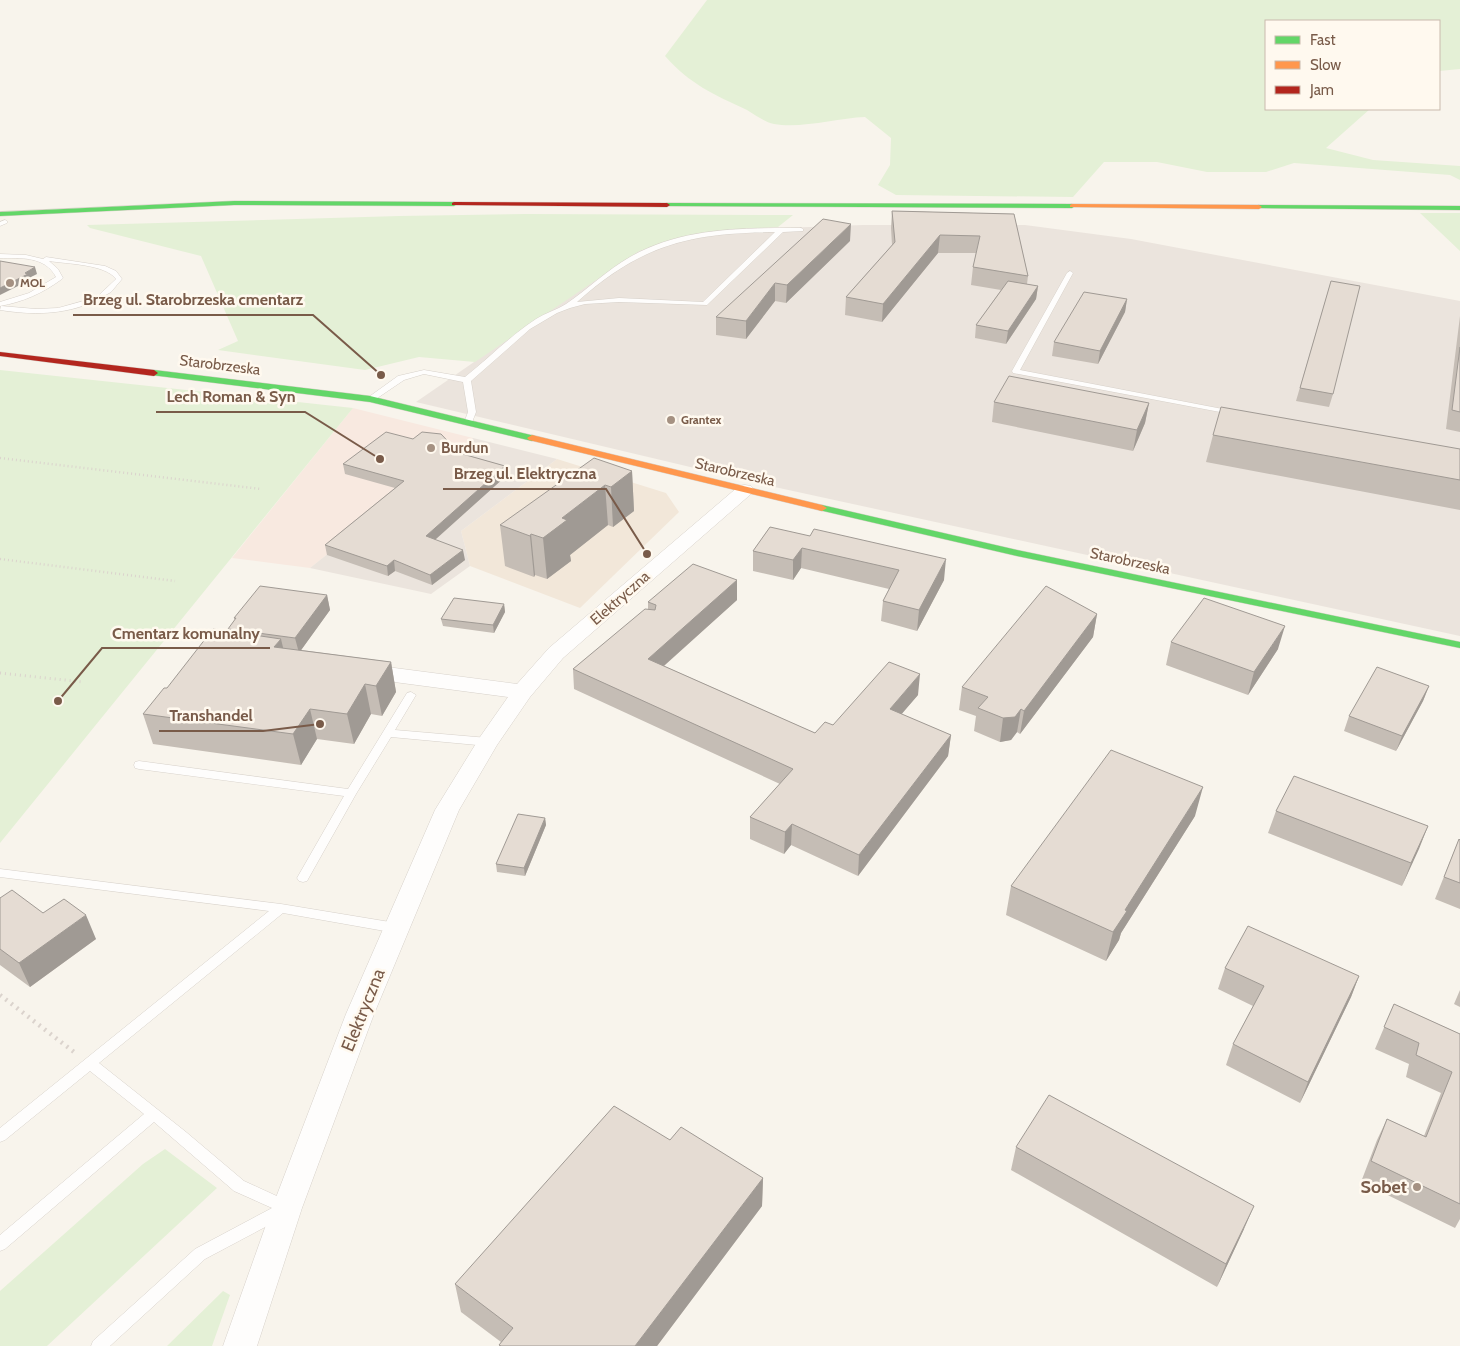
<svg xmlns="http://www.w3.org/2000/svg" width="1460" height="1346" viewBox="0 0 1460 1346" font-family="Cabin,sans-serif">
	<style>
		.residential { fill: #f2e7d9 }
		.commercial { fill: #f8e9e0 }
		.industrial { fill: #ebe4dd }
		.green { fill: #e4f0d6 }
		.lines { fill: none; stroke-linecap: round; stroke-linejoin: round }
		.lane-casing { stroke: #d7d1ca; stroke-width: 1 }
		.street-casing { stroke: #d7d1ca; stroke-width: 1 }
		.fast-casing { stroke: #d8d0c8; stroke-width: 1 }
		.slow-casing { stroke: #d8d0c8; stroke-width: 1 }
		.jam-casing { stroke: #d8d0c8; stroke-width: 1 }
		.path-far2 { stroke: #dbd3cd; stroke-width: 2.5; stroke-dasharray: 1 3; stroke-linecap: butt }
		.path-far1 { stroke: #dbd3cd; stroke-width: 3; stroke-dasharray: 1 4; stroke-linecap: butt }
		.path { stroke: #dbd3cd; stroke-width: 4.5; stroke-dasharray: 2 5; stroke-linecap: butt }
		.lane { fill: #fefdfc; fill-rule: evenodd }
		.street { fill: #fefdfc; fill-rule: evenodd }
		.fast { fill: #63d668; fill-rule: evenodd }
		.slow { fill: #ff974d; fill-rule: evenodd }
		.jam { fill: #b3261e; fill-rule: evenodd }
		.wall { fill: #c5bdb5 }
		.shaded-wall { fill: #a09a94 }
		.building { fill: #e5dcd3; stroke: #a09a94 }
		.poi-dot { fill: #a59182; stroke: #fff9ef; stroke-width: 2 }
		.labels { text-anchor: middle; stroke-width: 5; stroke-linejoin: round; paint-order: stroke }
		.far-poi-label { font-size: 12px; font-weight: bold; fill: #795b49; stroke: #fff9ef; text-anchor: start }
		.street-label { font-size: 15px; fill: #795b49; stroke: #fff9ef }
		.poi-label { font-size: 15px; font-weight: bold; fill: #795b49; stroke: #fff9ef; text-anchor: start }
		.near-street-label { font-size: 18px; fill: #795b49; stroke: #fff9ef }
		.near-poi-label { font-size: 18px; font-weight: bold; fill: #795b49; stroke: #fff9ef; text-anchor: end }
		.leader { fill: none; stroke: #795b49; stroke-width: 2 }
		.callout-dot { fill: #795b49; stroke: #fff9ef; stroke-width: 2 }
		.callout-label { font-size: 16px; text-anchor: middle; font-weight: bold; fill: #795b49; stroke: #fff9ef; stroke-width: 5; stroke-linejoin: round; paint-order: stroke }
	</style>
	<rect width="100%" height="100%" fill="#f8f4ec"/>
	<!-- residential -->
	<path class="residential" d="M557,459L666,493L679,512L580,608L470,566L461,531Z"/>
	<!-- commercial -->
	<path class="commercial" d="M353,408L473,438L310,568L232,558Z"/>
	<!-- industrial -->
	<path class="industrial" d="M863,225H1025L1131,239L1460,301V636L770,486L416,402L634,252L688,236L728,230Z
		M473,438L557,459L461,531L470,566L431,594L310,568Z"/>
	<!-- green -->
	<path class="green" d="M707,0H1460V69L1439,71V21H1266V109H1370L1326,148L1373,160L1460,166V180L1450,175L1294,163L1266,172H1207L1157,162H1104L1073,197L896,195L878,185L890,165L891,138L865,117C837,118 801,129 774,124C765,122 755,115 747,110C713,94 691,85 665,56Z
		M1420,213H1460V251Z
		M526,214L793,215L778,227L728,230L688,236L639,251L475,362L419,357L365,370L218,350L238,341L201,256L90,228L87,225L399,216Z
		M0,370L353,408L0,843Z
		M165,1149L217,1188L47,1346H0V1291L143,1164Z
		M223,1291L230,1295L212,1346H167Z"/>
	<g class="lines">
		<defs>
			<path id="lane" d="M5,220L7,221V223L0,226V222Z
				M801,228L803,229V231L783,232L707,305L619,302L585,304L570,308L557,313L530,329L471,381L476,412L471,425H468L464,423L468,412L463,382L424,374L404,380L373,401H367L366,399L398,376L424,370L465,377C489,358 510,336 536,319C545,313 557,310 566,304C588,289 607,270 630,257C682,227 744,228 801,228ZM775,232L703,302L619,298L577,302C642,244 690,233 775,232Z
				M0,254L26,255L43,259L46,257L105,266L116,271L122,279L111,292L102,297L99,295C104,290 110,285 116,279C105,264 67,264 49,261L58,269L63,278L62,279C43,293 23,302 0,306V302L29,293L56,277C45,256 21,258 0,258Z
				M1070,271L1073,273L1020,370L1233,411H1236V415L1013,373L1012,371L1067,273Z
				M91,299L94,301L93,302C63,315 32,315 0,310L1,306L36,309L58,308Z
				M411,692L416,695L395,730L488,738L493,742L488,746L391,737L356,794L307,881L303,882L299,881L297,878L344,796L139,769L135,768L134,765L135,762L139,761L348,789L407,693Z
				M0,869L281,904L396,923L400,925L402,928L400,931L396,933L283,913L99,1063L186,1132L244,1181L292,1203L294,1208L292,1213L285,1214L284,1217L205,1259L110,1346H91L93,1341L195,1249L272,1208L234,1191L154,1122L5,1249L0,1251V1235L144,1114L90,1071L5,1140L0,1142V1128L269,911L0,877Z"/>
			<path id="street" d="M745,485L751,486L754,490L751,494L563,658L530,697L497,745L459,810L374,1014L302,1208L257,1346H223L272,1208L346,1014L435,810L480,737L508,697L364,678L356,676L353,671L356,666L364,664L517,684L549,648L739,486Z"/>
			<path id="fast" d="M234,201L454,202L457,204L454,206L234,205L0,216V212Z
				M667,203L1072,204L1075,206L1072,208L665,206L664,205Z
				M1259,205L1460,206V210L1257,208L1256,207Z
				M154,370L370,396L535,436L537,438L532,441L370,402L151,375V371Z
				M822,505L1017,550L1460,642V648L1017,556L819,510L817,508Z"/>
			<path id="slow" d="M1072,204L1259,205L1262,207L1259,209L1070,207V205Z
				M532,435L822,505L827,508L822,511L529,440L527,438Z"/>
			<path id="jam" d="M454,202L667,203L670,205L667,207L452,205V203Z
				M0,352L154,370L158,373L154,376L0,356Z"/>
		</defs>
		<!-- lane casing -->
		<use href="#lane" class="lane-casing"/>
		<!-- street casing -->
		<use href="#street" class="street-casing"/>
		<!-- fast casing -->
		<use href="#fast" class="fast-casing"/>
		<!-- slow casing -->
		<use href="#slow" class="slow-casing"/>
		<!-- jam casing -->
		<use href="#jam" class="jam-casing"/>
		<!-- path-far2 -->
		<path class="path-far2" d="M0,458L261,489
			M0,559L175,581"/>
		<!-- path-far1 -->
		<path class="path-far1" d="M0,673L83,682"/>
		<!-- path -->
		<path class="path" d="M0,995L74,1052"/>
		<!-- lane -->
		<use href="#lane" class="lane"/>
		<!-- street -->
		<use href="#street" class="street"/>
		<!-- fast -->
		<use href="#fast" class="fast"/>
		<!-- slow -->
		<use href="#slow" class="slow"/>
		<!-- jam -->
		<use href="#jam" class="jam"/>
	</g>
	<!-- wall -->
	<path class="wall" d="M892,211L1014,214L1028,276L1027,284L1038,286L1036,299L1006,344L975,338L976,325L1001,290L971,285L973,267L976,253H938L882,322L845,315L846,297L892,245L891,228Z
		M850,241L786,303L775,301L746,339L716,335V317Z
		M1331,281L1333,394L1329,407L1296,401Z
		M1127,299L1125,312L1098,364L1052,356L1054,342Z
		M1460,316V432L1446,429Z
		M994,402L1149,403L1145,423L1133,451L992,422Z
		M1213,435L1460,449V510L1206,462Z
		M459,453L505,466L506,476L435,540L465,560L432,585L395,571L388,576L327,555L325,545L395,488L345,474L343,464Z
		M632,471L634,511L613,527L608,525L570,555L571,561L547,579L535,575L534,577L505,566L500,525Z
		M770,527L944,580L917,631L881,621L883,601L889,589L801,568L793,580L753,571V551Z
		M737,580V600L664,666L815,733L833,725L918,695L901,714L951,735L948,756L858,876L791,845L784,854L750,839V817L780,784L574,689L573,669L648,610V602Z
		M327,595L330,610L301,650L391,662L396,692L382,716L371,714L354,744L317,739L301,765L153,744L143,714L228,631V629L235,620L234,618Z
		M504,604L505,612L494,633L443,626L441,619Z
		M1097,614L1093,637L1020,734L1017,732L1011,740L1000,742L974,731L976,716L959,710L962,687Z
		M1171,642L1278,649L1248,695L1166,665Z
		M1429,686L1423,701L1396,751L1344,731L1349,716Z
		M1276,811L1428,826L1402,886L1268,833Z
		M1195,816L1121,933L1119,940L1106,961L1006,915L1011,886Z
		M545,818L546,825L525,876L497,872L496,864Z
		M1459,839L1460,840V909L1435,899Z
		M0,898L43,913L96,939L30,987L0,965Z
		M1225,968L1359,976L1351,997L1300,1103L1226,1065L1233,1044L1253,1006L1218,989Z
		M1460,990V1007L1454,1004Z
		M1394,1004L1460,1034V1219L1455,1228L1361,1182L1377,1140L1387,1119L1424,1136L1441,1093L1406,1077L1409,1064L1375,1049Z
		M1016,1147L1244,1229L1217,1287L1011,1170Z
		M763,1178L762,1206L657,1346H499V1345L501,1342L461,1312L455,1284Z"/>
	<!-- shaded-wall -->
	<path class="shaded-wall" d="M851,224L850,241L786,303L787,285Z
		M940,235L938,253L882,322L883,304Z
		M35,267L37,274L29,278L30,280L0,295V288Z
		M775,283V301L746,339V321Z
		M1038,286L1036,299L1006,344L1008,331Z
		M1127,299L1125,312L1098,364L1100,351Z
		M1149,403L1145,423L1133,451L1137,430Z
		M505,466L506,476L428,546L426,536Z
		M632,471L634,511L613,527L611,487Z
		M605,485L608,525L570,555L571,561L547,579L543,538L562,518Z
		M531,534L535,575L534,577L530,536Z
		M802,548L801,568L793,580V560Z
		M463,550L465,560L432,585L430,575Z
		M946,559L944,580L917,631L919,610Z
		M394,560L395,571L388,576L387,566Z
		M737,580V600L648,680V659Z
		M327,595L330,610L299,653L295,638Z
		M504,604L505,612L494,633L493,625Z
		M1097,614L1093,637L1020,734L1024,711Z
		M1285,626L1278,649L1248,695L1254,672Z
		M281,639L288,668L274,647Z
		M391,662L396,692L382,716L376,686Z
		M920,674L918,695L888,730L890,709Z
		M365,684L371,714L354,744L347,714Z
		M1429,686L1423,701L1396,751L1402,736Z
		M310,709L317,739L301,765L293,734Z
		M1021,709L1017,732L1011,740L1000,742L1003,718Z
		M951,735L948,756L858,876L859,855Z
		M1203,787L1195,816L1121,933L1119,940L1106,961L1113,932L1125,910Z
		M545,818L546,825L525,876L524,868Z
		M792,824L791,845L784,854L785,832Z
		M1428,826L1419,849L1402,886L1411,863Z
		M86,915L96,939L30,987L19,963Z
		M1359,976L1351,997L1300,1103L1308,1082Z
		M763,1178L762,1206L657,1346H635Z
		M1254,1206L1244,1229L1217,1287L1226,1264Z"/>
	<!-- building -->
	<path class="building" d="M892,211L1014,214L1028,276L973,267L980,236L940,235L883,304L846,297L895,242Z
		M823,219L851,224L787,285L775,283L746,321L716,317Z
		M0,261L35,267L25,273L28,274L0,288Z
		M1008,281L1038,286L1008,331L976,325Z
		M1331,281L1360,286L1333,394L1300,388Z
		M1084,292L1127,299L1100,351L1054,342Z
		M1460,347V412L1452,410Z
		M1009,376L1149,403L1137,430L994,402Z
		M1221,407L1460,449V480L1213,435Z
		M386,432L413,439L422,432L441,434L459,453L505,466L426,536L463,550L430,575L394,560L387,566L325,545L404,481L343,464Z
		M594,458L632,471L611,487L605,485L562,518L567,520L543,538L531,534L530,536L500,525Z
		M770,527L810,536L814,529L946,559L919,610L883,601L899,570L802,548L793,560L753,551Z
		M693,564L737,580L648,659L815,733L825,722L833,725L889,662L920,674L890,709L951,735L859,855L792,824L785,832L750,817L793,769L573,669L645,609L655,610L656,605L648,602Z
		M260,586L327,595L295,638L228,629L236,618H234Z
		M1046,586L1097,614L1024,711L1021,709L1015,717L1003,718L978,708L988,697L962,687Z
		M454,598L504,604L493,625L441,619Z
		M1204,598L1285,626L1254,672L1171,642Z
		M213,629L281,639L274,647L391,662L376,686L365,684L347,714L310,709L293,734L143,714L164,688H167Z
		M1377,667L1429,686L1402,736L1349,716Z
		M1111,750L1203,787L1125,910L1127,911L1113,932L1011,886Z
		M1294,776L1428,826L1411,863L1276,811Z
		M518,814L545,818L524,868L496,864Z
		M1459,839L1460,840V883L1444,877Z
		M12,890L43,913L64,899L86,915L19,963L0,949V898Z
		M1248,926L1359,976L1308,1082L1233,1044L1264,986L1225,968Z
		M1394,1004L1460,1034V1204L1371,1161L1387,1119L1426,1137L1452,1072L1416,1055L1419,1043L1384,1027Z
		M1049,1095L1254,1206L1226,1264L1016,1147Z
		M614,1106L670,1140L681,1127L763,1178L635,1346H501L499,1345L513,1328L455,1284Z"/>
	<!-- markers -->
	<g class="poi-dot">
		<circle cx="10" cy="283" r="5"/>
		<circle cx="671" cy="420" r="5"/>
		<circle cx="431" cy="448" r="5"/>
		<circle cx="1417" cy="1187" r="5"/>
	</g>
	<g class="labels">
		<!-- far-poi labels -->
		<g class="far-poi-label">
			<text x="20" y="287">MOL</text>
			<text x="681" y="424">Grantex</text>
		</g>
		<!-- street labels -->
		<g class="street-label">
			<text transform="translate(220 365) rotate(7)" y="5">Starobrzeska</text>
			<text transform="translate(735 472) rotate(13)" y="5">Starobrzeska</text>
			<text transform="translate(1130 561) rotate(12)" y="5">Starobrzeska</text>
			<text transform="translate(620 598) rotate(-41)" y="5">Elektryczna</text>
		</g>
		<!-- poi labels -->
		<g class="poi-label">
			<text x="441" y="453">Burdun</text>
		</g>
		<!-- near-street labels -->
		<g class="near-street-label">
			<text transform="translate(363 1010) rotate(-68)" y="6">Elektryczna</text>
		</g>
		<!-- near-poi labels -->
		<g class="near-poi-label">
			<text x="1407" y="1193">Sobet</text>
		</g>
	</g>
	<!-- callouts -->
	<path class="leader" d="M381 375L313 315H73M380 459L305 412H156M647 554L606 489H443M58 701L102 648H270M320 724L263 731H159"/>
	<g class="callout-dot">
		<circle cx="381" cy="375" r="5"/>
		<circle cx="380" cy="459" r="5"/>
		<circle cx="647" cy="554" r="5"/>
		<circle cx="58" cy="701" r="5"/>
		<circle cx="320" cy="724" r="5"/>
	</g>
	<g class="callout-label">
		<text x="193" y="305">Brzeg ul. Starobrzeska cmentarz</text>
		<text x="231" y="402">Lech Roman &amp; Syn</text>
		<text x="525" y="479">Brzeg ul. Elektryczna</text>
		<text x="186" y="639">Cmentarz komunalny</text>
		<text x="211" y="721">Transhandel</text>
	</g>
	<!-- legend -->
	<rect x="1265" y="20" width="175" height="90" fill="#fff9ef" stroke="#c9baad"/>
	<rect x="1275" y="36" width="25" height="8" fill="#63d668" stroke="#c9baad"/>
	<text x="1310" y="45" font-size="15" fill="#795b49">Fast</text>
	<rect x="1275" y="61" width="25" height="8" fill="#ff974d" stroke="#c9baad"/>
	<text x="1310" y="70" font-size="15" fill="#795b49">Slow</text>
	<rect x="1275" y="86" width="25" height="8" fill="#b3261e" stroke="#c9baad"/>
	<text x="1310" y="95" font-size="15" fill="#795b49">Jam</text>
</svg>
